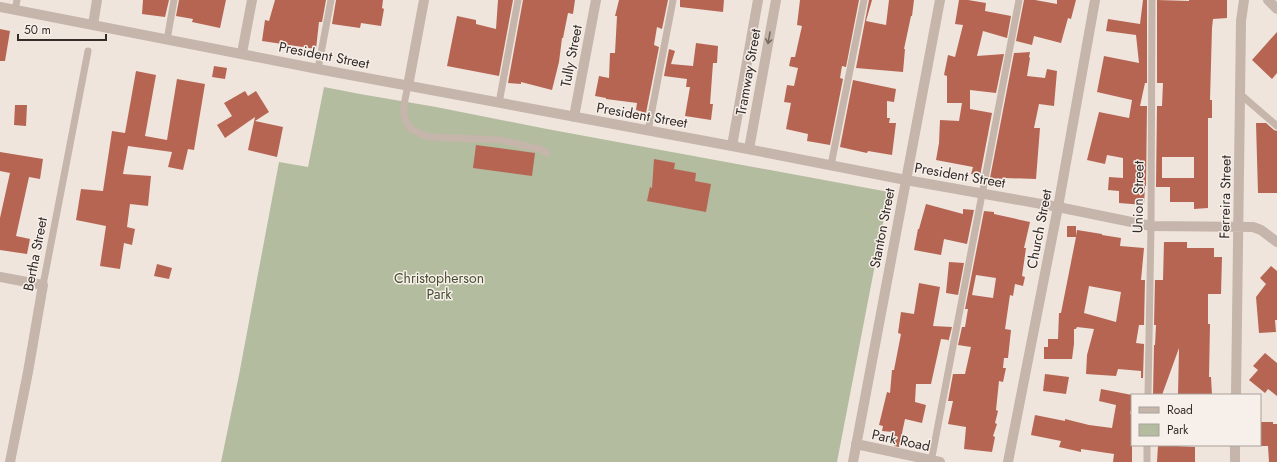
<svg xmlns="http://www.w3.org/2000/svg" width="1277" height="462" viewBox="0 0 1277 462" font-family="Jost,sans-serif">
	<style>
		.green { fill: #b4bc9f }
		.building { fill: #b66553; fill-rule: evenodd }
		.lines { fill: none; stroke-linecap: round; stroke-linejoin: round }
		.lane { stroke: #c5b5aa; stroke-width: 7 }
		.street { stroke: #c5b5aa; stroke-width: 10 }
		.oneway { stroke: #756a63 }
		.labels { text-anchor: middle; stroke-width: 3; stroke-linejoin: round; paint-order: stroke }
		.street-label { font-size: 14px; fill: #342c29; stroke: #f7efe9 }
		.park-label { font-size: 14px; fill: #454f30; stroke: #f7efe9 }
	</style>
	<rect width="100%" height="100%" fill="#efe5dd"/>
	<!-- green -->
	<path class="green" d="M324,87L360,94L436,107L547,129L889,192L837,462H221L239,375L279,162L308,167Z"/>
	<!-- building -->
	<path class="building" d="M143,0H169L165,17L142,14Z
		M179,0H226L220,28L192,22L193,19L176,16Z
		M275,0H326L322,22H319L316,49L262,41L265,20L269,21Z
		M336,0H383L382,8L384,9L381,26L361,23L360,28L332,24Z
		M498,0H513L499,76L447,66L457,16L476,20V24L496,29Z
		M523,0H575L573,14L568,13L563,38H562L559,62L552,90L521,82V84L508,83Z
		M619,0H668L662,29L657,27L654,45L659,47L646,113L636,110L637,103L606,99V98L595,96L599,76L609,78L610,53H615L617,16H615Z
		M680,0H724L723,12L680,7Z
		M800,0H859L846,67L842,66L840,78L843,79L830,145L807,141L808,134L786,129L791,103L784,102L787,85L794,86L798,68L789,66L791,57H795L802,26L797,25Z
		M869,0H872L866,21L886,25L889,0H914L912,16H911L904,49H905L903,72L856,68Z
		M959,0H968L986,3L985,11L1011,16L1007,38L983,31L977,56L1004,54L996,93L970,90V109L992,113L980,176L971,174L973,167L936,160L939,143L940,120L959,121L962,103H947V76L944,75L948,55L955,57L963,25L955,24Z
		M1024,0H1035L1057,4V0H1076L1071,19L1068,18L1061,43L1034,36L1032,45L1016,41Z
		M1143,0H1147V83H1145L1140,106H1147L1146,186H1145L1144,205L1119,203V191L1108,190L1109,177L1123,178V158L1107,155L1105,164L1087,160L1099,112L1129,118L1132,100L1097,92L1104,56L1139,63L1136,35L1106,31L1108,19L1140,24Z
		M1157,0L1189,1V0H1227V18L1213,19L1212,28L1210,100H1212V118H1208V208L1194,209V202H1170V187H1156L1157,106H1162L1163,83H1157ZM1162,157H1194V178H1162Z
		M0,29L10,31L5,61H0Z
		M1277,32V73L1272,79L1252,60Z
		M696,43L718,46L717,63H713L710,104H713L711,120L685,116L690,87H686L687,79L664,76L669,49L675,51L671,64L693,66Z
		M1030,52L1029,57L1030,58L1027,76L1045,78L1047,69L1057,71L1054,106L1039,104L1034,128H1040L1036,179L1005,178V179L990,178L1014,53Z
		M214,66L227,68L225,79L212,77Z
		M136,71L156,75L145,136L167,140L177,79L205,84L194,150L188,149L183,170L168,167L172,152L128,146L123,174L151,176L148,206L130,204L127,227L135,229L132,245L124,243L120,269L100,266L106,226L76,220L81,189L103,191L112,131L125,133Z
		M853,80L896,89L894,102L887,101V118H890L889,123H896L892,155L868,151L867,153L840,147Z
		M245,91L248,96L256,91L269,112L255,121L283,127L277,157L248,150L255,117L225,138L217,125L232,116L224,103Z
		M15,105H27L26,126L14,125Z
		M1256,123H1266L1274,130L1277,131V193H1258Z
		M476,145L535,153L532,176L473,168Z
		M0,152L43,159L40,179L29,177L16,236L30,239L27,254L0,250V218L10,173L0,171Z
		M654,159L675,163L674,169L696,173L695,181L711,184L706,212L647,201L650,187L652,188Z
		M926,204L963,214V209L974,210L967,244L944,239L941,255L914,250L918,229H919Z
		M984,211L994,212V214L1030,222L1024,248H1026L1022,276L1025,277L1023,286L1015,284L1013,296L1010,295L1005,329L1011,330L1008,358H1004L1003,368H1006L1003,382L999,381L996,410L998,411L995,423L997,424L993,436L995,437L992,452L964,449L966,427L948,424L953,401H948L953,374H965L971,347L958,345L962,327H965L968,309H965ZM976,275L996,278L993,298L972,295Z
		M1067,226H1076V236L1077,230L1102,234V235L1121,238L1120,246L1144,248L1141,280H1145L1144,325H1139L1136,343L1144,344L1143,378H1141V371L1118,369L1116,376L1086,374L1087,355L1094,329L1077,327L1076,329H1074V344L1072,359H1044V347H1048V339H1058L1059,313H1061L1076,237H1067ZM1089,286L1121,292L1116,322L1084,313Z
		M1164,242H1187V248H1214V257H1222L1221,294H1208V324H1210L1209,377H1211L1212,395H1178L1179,348L1162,395H1153L1154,345H1155L1156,325H1154L1155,280H1163Z
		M949,262L964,263L958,295L946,293Z
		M157,264L172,268L169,279L154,276Z
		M1271,266L1277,271V320H1275L1276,332L1259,333L1256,297L1266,284L1260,278Z
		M919,283L940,287L933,326L952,327L948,343L949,340L941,339L931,384H916L915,402L926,405L922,423L905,419L899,447L894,446L893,432L882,431L883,426L879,425L887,392L890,393L892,370H894L901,334L898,333L901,312L914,314Z
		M1265,353L1277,363V396L1268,389L1265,393L1249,380L1258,370L1253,366Z
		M1045,374L1069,377L1066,394L1043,391Z
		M1101,389L1132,395V405L1130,414H1132V462H1113L1114,454L1081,449V452L1059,447L1061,441L1031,435L1035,415L1065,421V419L1089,425L1112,428L1116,405L1099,401Z
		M1260,422H1273V424H1277V462H1269L1268,446H1260Z
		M1158,445L1195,447V462H1157Z"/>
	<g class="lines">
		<!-- lane -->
		<path class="lane" d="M15,10L17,0
			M167,40L174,0
			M318,69L331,0
			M408,86C405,99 400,115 409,127C413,132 424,135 430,137L501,140L530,147L540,149L547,153
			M1240,94L1277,126
			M499,103L518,0
			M648,131L673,0
			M831,165L864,0
			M43,285L88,51
			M1148,395L1151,226L1152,0
			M931,462L1019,0
			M1147,462V445"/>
		<!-- street -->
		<path class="street" d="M1268,0L1277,9
			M0,7L318,69L732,146L906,180L1058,207L1151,226L1253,227L1261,230L1277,242
			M93,25L97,0
			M242,53L252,0
			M408,86L424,0
			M574,117L596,0
			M732,146L758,0
			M749,149L776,0
			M0,277L43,285L28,372L10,462
			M1236,395L1241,21L1244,0
			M856,444L940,462
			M853,462L940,0
			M1008,462L1058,207L1095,0
			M1235,462V445"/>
	</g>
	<!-- one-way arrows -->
	<defs><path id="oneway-shaft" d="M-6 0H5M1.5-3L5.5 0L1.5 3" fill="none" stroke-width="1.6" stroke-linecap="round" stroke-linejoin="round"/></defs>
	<use class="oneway" href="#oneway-shaft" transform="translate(769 38) rotate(100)"/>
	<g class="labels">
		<!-- street labels -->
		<g class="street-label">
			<text transform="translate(324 55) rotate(11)" y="5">President Street</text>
			<text transform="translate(571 56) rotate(-79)" y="5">Tully Street</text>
			<text transform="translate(748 72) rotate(-80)" y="5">Tramway Street</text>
			<text transform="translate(642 115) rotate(10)" y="5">President Street</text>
			<text transform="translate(960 175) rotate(10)" y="5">President Street</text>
			<text transform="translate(1138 197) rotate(-89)" y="5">Union Street</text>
			<text transform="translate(1225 197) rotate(-89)" y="5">Ferreira Street</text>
			<text transform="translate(882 228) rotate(-79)" y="5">Stanton Street</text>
			<text transform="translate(1039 229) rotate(-79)" y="5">Church Street</text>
			<text transform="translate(35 254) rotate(-79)" y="5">Bertha Street</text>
			<text transform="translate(901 440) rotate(12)" y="5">Park Road</text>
		</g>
		<!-- park labels -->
		<g class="park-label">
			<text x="439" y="283">Christopherson<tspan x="439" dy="16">Park</tspan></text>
		</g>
	</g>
	<!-- legend -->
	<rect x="1131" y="394" width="130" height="52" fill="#f7efe9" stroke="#a9a19c"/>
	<rect x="1139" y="407" width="20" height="6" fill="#c5b5aa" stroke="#a9a19c"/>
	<text x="1167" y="414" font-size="12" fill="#342c29">Road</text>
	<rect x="1139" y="424" width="20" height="12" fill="#b4bc9f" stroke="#a9a19c"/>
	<text x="1167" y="434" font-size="12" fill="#342c29">Park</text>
	<!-- scale -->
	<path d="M18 34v6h88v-6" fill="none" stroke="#342c29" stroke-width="2"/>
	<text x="24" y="34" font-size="12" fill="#342c29" stroke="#f7efe9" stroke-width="3" paint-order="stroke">50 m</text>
</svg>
